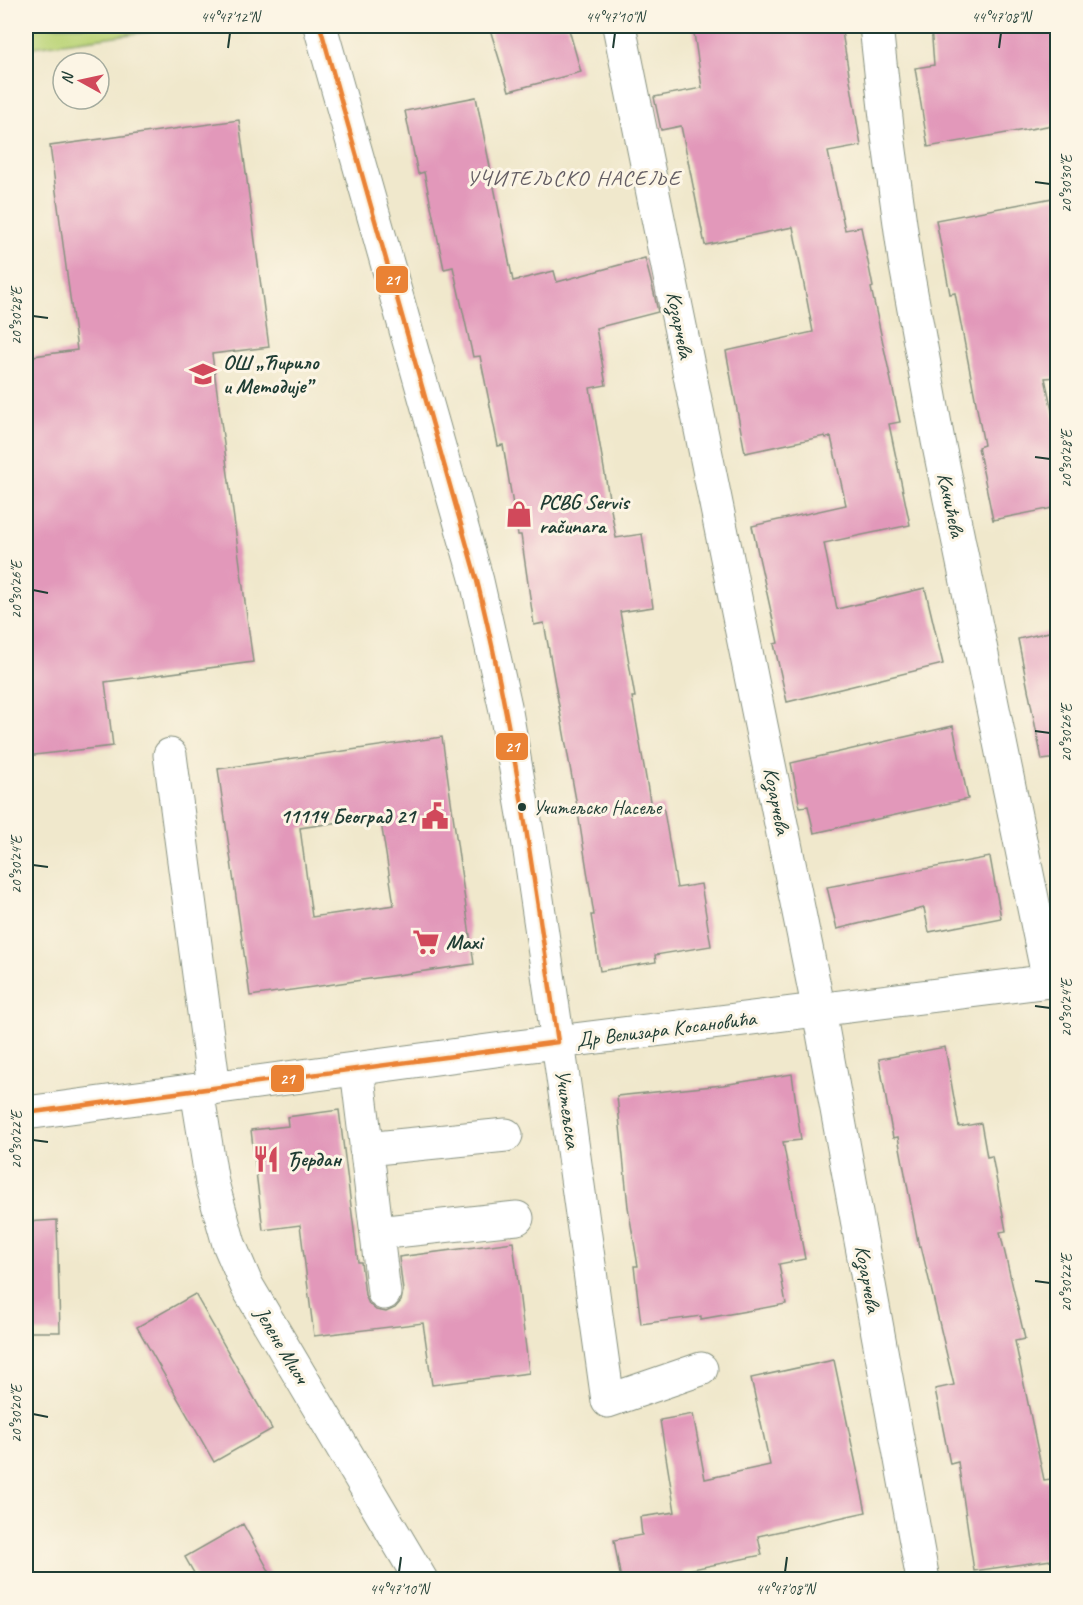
<svg xmlns="http://www.w3.org/2000/svg" width="1083" height="1605" viewBox="0 0 1083 1605" font-family="Caveat,sans-serif">
	<style>
		.green { fill: #bdd57a; stroke: #6e8957; stroke-width: 1.5 }
		.building { fill: #e298ba; fill-rule: evenodd }
		.lines { fill: none; stroke-linecap: round; stroke-linejoin: round }
		.minor-casing { stroke: #889280; stroke-width: 35 }
		.minor { stroke: #fff; stroke-width: 33 }
		.bus-1-casing { stroke: #fcf5e5; stroke-width: 9 }
		.bus-1 { stroke: #ea8234; stroke-width: 4.5 }
		.ticks { fill: none; stroke: #1f3d34; stroke-width: 2 }
		.bus-dot { fill: #1f3d34; stroke: #fcf5e5; stroke-width: 2 }
		.labels { text-anchor: middle; stroke-width: 6; stroke-linejoin: round; paint-order: stroke }
		.bus-label { font-size: 20px; fill: #1f3d34; stroke: #fcf5e5; text-anchor: start }
		.street-label { font-size: 21px; fill: #1f3d34; stroke: #fcf5e5 }
		.poi-label { font-size: 21px; font-weight: bold; fill: #1f3d34; stroke: #fcf5e5; text-anchor: start }
		.neighbourhood-label { font-size: 22px; letter-spacing: 1.5px; fill: #635d63; stroke: #fcf5e5 }
		.line-badge { stroke: #fcf5e5; stroke-width: 2 }
		.badge-label { font-size: 16px; text-anchor: middle; font-weight: bold; fill: #fff }
		.neatline { fill: none; stroke: #1f3d34; stroke-width: 2 }
		.ticks-label { font-size: 15px; text-anchor: middle; fill: #1f3d34 }
	</style>
	<rect width="100%" height="100%" fill="#fcf5e5"/>
	<filter id="ink" filterUnits="userSpaceOnUse"><feTurbulence type="fractalNoise" baseFrequency=".0167" numOctaves="2"/><feDisplacementMap in="SourceGraphic" scale="12" xChannelSelector="R" yChannelSelector="G"/><feConvolveMatrix kernelMatrix="1 2 1 2 8 2 1 2 1" color-interpolation-filters="sRGB"/></filter>
	<filter id="wash" filterUnits="userSpaceOnUse"><feTurbulence type="fractalNoise" baseFrequency=".008" numOctaves="4" result="noise"/><feDisplacementMap in="SourceGraphic" scale="24" xChannelSelector="R" yChannelSelector="G"/><feGaussianBlur stdDeviation="1.35" result="paint"/><feColorMatrix in="noise" values="0 0 0 0 0 0 0 0 0 0 0 0 0 0 0 0 0 1.4 0 .05"/><feComposite in="paint" operator="in"/></filter>
	<g filter="url(#wash)">
		<rect width="100%" height="100%" fill="#f0e8cc"/>
		<!-- green -->
		<path class="green" d="M26,26H190L26,48Z"/>
		<g id="blocks">
			<!-- building -->
			<path class="building" d="M489,26H568L581,72L509,91Z
				M693,26H841L861,146L828,152L845,230L861,227L873,287L871,288L900,422L889,424L910,525L824,543L837,609L925,588L943,664L787,702L774,644L778,643L752,526L846,505L831,437L826,438L825,436L745,453L726,351L813,332L793,227L705,245L681,126L661,130L654,97L702,88Z
				M931,26H1058V124L928,147L915,68L934,65Z
				M476,97L513,281L554,271L557,282L645,258L654,293L658,312L596,328L606,385L590,388L616,538L642,534L653,607L620,612L635,697H632L651,807L663,805L677,888L701,884L711,946L655,955L656,962L600,971L591,915H594L576,800L544,623L534,625L521,535H518L503,445L498,446L480,356L473,357L453,267L444,269L424,172L418,174L405,111Z
				M239,120L269,347L212,354L253,662L105,682L113,746L26,756V357L77,350L50,146Z
				M1058,197V377L1045,378L1058,439V507L993,520L978,447L984,445L955,293L950,294L936,220Z
				M1058,630V758L1042,760L1018,639Z
				M953,726L968,799L814,833L808,806L800,807L791,763Z
				M442,737L474,964L250,996L218,769ZM380,816L394,905L312,917L300,828Z
				M990,857L1001,918L929,932L924,908L837,929L827,887Z
				M945,1047L959,1127L981,1123L987,1157L992,1156L1006,1231L1000,1232L1025,1339L1015,1341L1044,1480L1051,1479L1058,1526V1559L974,1571L958,1462L950,1464L935,1389L954,1385L921,1246L919,1247L898,1137L893,1138L879,1059Z
				M792,1074L801,1140L783,1142L805,1259L779,1264L786,1304L701,1319V1316L641,1324L634,1266H638L628,1207L617,1096L723,1085Z
				M339,1110L358,1262H361L365,1295L369,1304L376,1310L386,1312L395,1308L401,1301L403,1291L399,1257L513,1242L529,1373L432,1385L423,1323L314,1336L300,1225L263,1230L251,1130L288,1126L287,1117Z
				M57,1220L60,1332H26V1222Z
				M195,1294L272,1429L214,1462L137,1327Z
				M834,1360L866,1512L758,1536L762,1555L683,1571L684,1580H621L614,1540L642,1535L640,1517L675,1512L660,1420L693,1414L705,1479L770,1465L751,1378Z
				M243,1524L274,1580H198L185,1557Z"/>
		</g>
	</g>
	<g filter="url(#ink)">
		<use href="#blocks" fill-opacity="0" stroke="#889280" stroke-width="1.5"/>
		<g class="lines">
			<defs>
				<path id="minor" d="M320,26L477,581L505,706L528,838L558,1042L608,1401L701,1369
					M619,26L819,1011L923,1580
					M876,26L888,136L905,260L938,441L1049,981
					M170,755L214,1088
					M357,1069L384,1293
					M197,1090L212,1183L229,1244L247,1286L421,1580
					M26,1113L517,1047L1058,980
					M366,1149L506,1135
					M377,1233L517,1218"/>
			</defs>
			<!-- minor casing -->
			<use href="#minor" class="minor-casing"/>
			<!-- minor -->
			<use href="#minor" class="minor"/>
			<defs>
				<path id="bus-1" d="M26,1113L558,1042C535,888 515,733 477,581L320,26"/>
			</defs>
			<!-- bus-1 casing -->
			<use href="#bus-1" class="bus-1-casing"/>
			<!-- bus-1 -->
			<use href="#bus-1" class="bus-1"/>
		</g>
	</g>
	<!-- ticks -->
	<path class="ticks" d="M228,48L230,33M613,48L615,33M999,48L1001,33M1035,182L1050,184M33,316L48,318M1035,457L1050,459M33,590L48,593M1035,731L1050,733M33,865L48,867M1035,1006L1050,1008M33,1140L48,1142M1035,1281L1050,1283M33,1414L48,1417M399,1572L401,1557M785,1572L787,1557"/>
	<!-- icons -->
	<defs>
		<symbol id="school-bare" viewBox="-9 -9 18 18"><path d="M0-5L7-2L0 1L-7-2ZM-4 1L0 2.5L4 1V4Q0 6-4 4Z" fill="#d1495b" stroke="#fcf5e5" stroke-width="2.5" paint-order="stroke"/></symbol>
		<symbol id="shop-bare" viewBox="-9 -9 18 18"><path d="M-5-2.5h2.3a2.7 3.5 0 0 1 5.4 0H5L5.5 6h-11ZM-1.5-2.5h3a1.5 2.3 0 0 0-3 0Z" fill="#d1495b" stroke="#fcf5e5" stroke-width="2.5" paint-order="stroke"/></symbol>
		<symbol id="civic-bare" viewBox="-9 -9 18 18"><path d="M-.6-6.5H3V-4.5H.6V-3L4-1V1h2V6H-6V1h2V-1L-.6-3ZM-1.2 2.5V6h2.4V2.5Z" fill="#d1495b" stroke="#fcf5e5" stroke-width="2.5" paint-order="stroke"/></symbol>
		<symbol id="supermarket-bare" viewBox="-9 -9 18 18"><path d="M-6-5.5h2.5l.6 2H6L4.5 2H-2.5L-4.4-4H-6ZM-1.5 3.2a1.3 1.3 0 1 0 .1 0ZM3 3.2a1.3 1.3 0 1 0 .1 0Z" fill="#d1495b" stroke="#fcf5e5" stroke-width="2.5" paint-order="stroke"/></symbol>
		<symbol id="restaurant-bare" viewBox="-9 -9 18 18"><path d="M-5-6h1v4h1v-4h1v4h1v-4h1v5L-1.5 .5V6h-2V.5L-5-1ZM5-6V6H3V1.5H1.5Q1.5-4 5-6Z" fill="#d1495b" stroke="#fcf5e5" stroke-width="2.5" paint-order="stroke"/></symbol>
	</defs>
	<g fill-rule="evenodd">
		<use href="#school-bare" x="184" y="355" width="38" height="38"/>
		<use href="#shop-bare" x="500" y="495" width="38" height="38"/>
		<use href="#civic-bare" x="416" y="797" width="38" height="38"/>
		<use href="#supermarket-bare" x="407" y="923" width="38" height="38"/>
		<use href="#restaurant-bare" x="247" y="1140" width="38" height="38"/>
	</g>
	<!-- markers -->
	<circle class="bus-dot" cx="522" cy="807" r="5"/>
	<g class="labels">
		<!-- bus labels -->
		<g class="bus-label">
			<text x="533" y="814">Учитељско Насеље</text>
		</g>
		<!-- street labels -->
		<g class="street-label">
			<text transform="translate(680 325) rotate(79)" y="7">Козарчева</text>
			<text transform="translate(951 505) rotate(78)" y="7">Качићева</text>
			<text transform="translate(777 801) rotate(79)" y="7">Козарчева</text>
			<text transform="translate(666 1029) rotate(-7)" y="7">Др Велизара Косановића</text>
			<text transform="translate(568 1109) rotate(82)" y="7">Учитељска</text>
			<text transform="translate(868 1279) rotate(80)" y="7">Козарчева</text>
			<text transform="translate(282 1345) rotate(59)" y="7">Јелене Миоч</text>
		</g>
		<!-- poi labels -->
		<g class="poi-label">
			<text x="223" y="369">ОШ „Ћирило<tspan x="223" dy="24">и Методије”</tspan></text>
			<text x="539" y="509">PCBG Servis<tspan x="539" dy="24">računara</tspan></text>
			<text x="415" y="823" text-anchor="end">11114 Београд 21</text>
			<text x="446" y="949">Maxi</text>
			<text x="286" y="1166">Ђердан</text>
		</g>
		<!-- neighbourhood labels -->
		<g class="neighbourhood-label">
			<text x="574" y="185">УЧИТЕЉСКО НАСЕЉЕ</text>
		</g>
	</g>
	<g class="line-badge">
		<rect x="375" y="265" width="34" height="29" rx="6" fill="#ea8234"/>
		<rect x="495" y="732" width="34" height="29" rx="6" fill="#ea8234"/>
		<rect x="270" y="1064" width="35" height="29" rx="6" fill="#ea8234"/>
	</g>
	<g class="badge-label">
		<text x="392" y="285">21</text>
		<text x="512" y="752">21</text>
		<text x="287" y="1084">21</text>
	</g>
	<!-- margin -->
	<rect width="1083" height="1605" fill="none" stroke="#fcf5e5" stroke-width="66"/>
	<!-- north arrow -->
	<g transform="translate(81 81) rotate(278)"><circle r="28" fill="#fcf5e5" stroke="#a4ab9e" stroke-width="1.5"/>
	<path d="M0-4.5L10 22L0 15L-10 22Z" fill="#d1495b"/>
	<text y="-9" font-size="16" font-weight="bold" text-anchor="middle" fill="#1f3d34">N</text>
	</g>
	<rect x="33" y="33" width="1017" height="1539" class="neatline"/>
	<g class="ticks-label">
		<text x="230" y="22">44°47'12"N</text>
		<text x="615" y="22">44°47'10"N</text>
		<text x="1001" y="22">44°47'08"N</text>
		<text transform="translate(1066 184) rotate(-90)" y="5">20°30'30"E</text>
		<text transform="translate(16 316) rotate(-90)" y="5">20°30'28"E</text>
		<text transform="translate(1066 459) rotate(-90)" y="5">20°30'28"E</text>
		<text transform="translate(16 590) rotate(-90)" y="5">20°30'26"E</text>
		<text transform="translate(1066 733) rotate(-90)" y="5">20°30'26"E</text>
		<text transform="translate(16 865) rotate(-90)" y="5">20°30'24"E</text>
		<text transform="translate(1066 1008) rotate(-90)" y="5">20°30'24"E</text>
		<text transform="translate(16 1140) rotate(-90)" y="5">20°30'22"E</text>
		<text transform="translate(1066 1283) rotate(-90)" y="5">20°30'22"E</text>
		<text transform="translate(16 1414) rotate(-90)" y="5">20°30'20"E</text>
		<text x="399" y="1594">44°47'10"N</text>
		<text x="785" y="1594">44°47'08"N</text>
	</g>
</svg>
